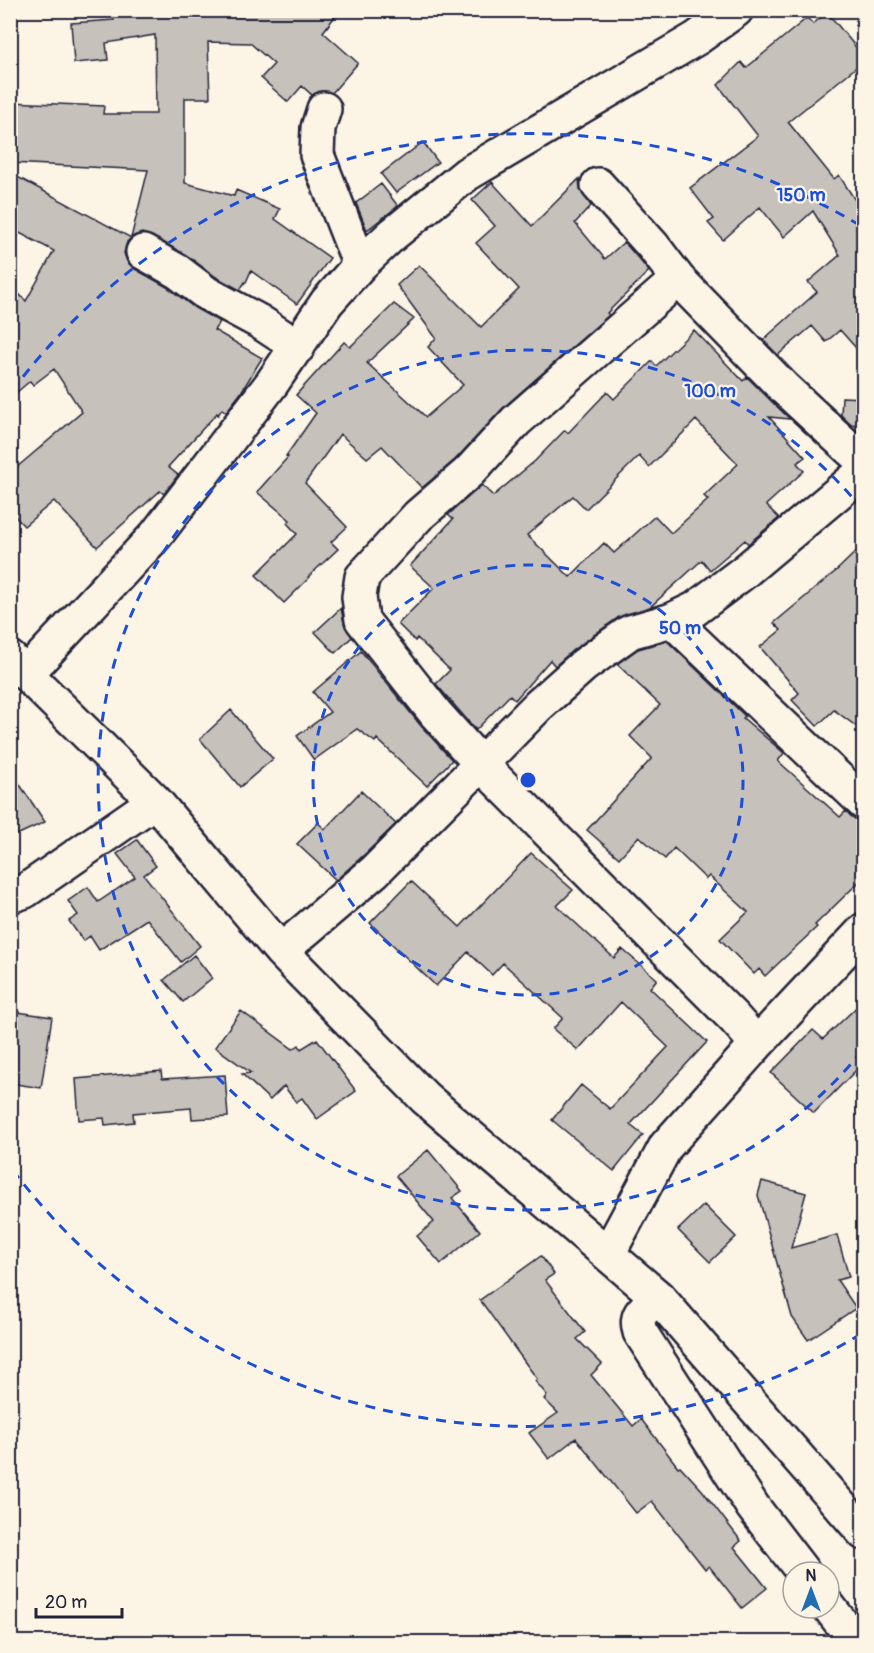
<svg xmlns="http://www.w3.org/2000/svg" width="874" height="1653" viewBox="0 0 874 1653" font-family="Pangolin,sans-serif">
	<style>
		.building { fill: #c6c1bb; stroke: #22223b; stroke-width: 1.5; fill-rule: evenodd }
		.lines { fill: none; stroke-linecap: round; stroke-linejoin: round }
		.minor-casing { stroke: #22223b; stroke-width: 38 }
		.minor { stroke: #fcf5e5; stroke-width: 33 }
		.ring { fill: none; stroke: #1d4ed8; stroke-width: 3; stroke-dasharray: 10 8 }
		.centre { fill: #1d4ed8; stroke: #fcf5e5; stroke-width: 3 }
		.ring-label { font-size: 18px; text-anchor: middle; font-weight: bold; fill: #1d4ed8; stroke: #fcf5e5; stroke-width: 4.5; stroke-linejoin: round; paint-order: stroke }
	</style>
	<rect width="100%" height="100%" fill="#fcf5e5"/>
	<filter id="ink" filterUnits="userSpaceOnUse"><feTurbulence type="fractalNoise" baseFrequency=".0167" numOctaves="2"/><feDisplacementMap in="SourceGraphic" scale="12" xChannelSelector="R" yChannelSelector="G"/><feConvolveMatrix kernelMatrix="1 2 1 2 8 2 1 2 1" color-interpolation-filters="sRGB"/></filter>
	<g filter="url(#ink)">
		<!-- building -->
		<path class="building" d="M112,10H340L323,32L358,63L332,93L321,91L312,95L302,86L288,102L261,78L274,64L250,43L208,42L210,98H185V183L234,196L236,190L280,209L275,219L330,258L297,304L251,271L246,282H245L240,290L216,277L186,255L152,236L142,233L134,236L127,242L124,253L127,261L133,268L167,287L195,308L220,322L214,330L262,358L240,394L226,412L222,409L218,415L217,413L168,467L178,475L164,494L160,491L97,547L54,501L24,526L10,511V473L82,412L54,369L33,385L30,381L10,398V285L26,301L54,251L10,228V173L131,238L148,170L10,163V102L104,106L103,114H156L155,35L106,43L108,60L74,63L71,23L114,20Z
			M827,12L864,57V61L788,122L834,179L839,175L864,214V357L840,330L826,342L812,326L778,355L763,340L817,292L808,282L840,255L813,211L784,237L760,207L723,240L708,223L714,219L690,188L758,136L718,85L741,62L746,68L807,18L813,24Z
			M423,142L438,162L396,193L381,174Z
			M579,179L580,189L591,206L575,223L605,259L624,242L649,271L607,313L609,315L504,407L456,459L422,488L382,446L367,458L340,434L305,483L347,527L331,542L338,549L308,577L309,578L284,603L256,575L297,534L287,523L290,520L257,492L288,457L286,456L316,413L296,395L344,342L350,347L394,304L414,319L367,363L426,417L463,385L428,347L436,338L397,285L419,265L481,327L519,289L476,243L495,226L472,200L492,182L532,226Z
			M381,184L398,206L367,230L356,203Z
			M694,330L743,381L747,377L790,419L769,417L805,457L797,463L804,471L766,505L779,518L748,544L745,540L710,570L702,560L650,607L619,617L573,650L555,666L550,660L515,700L510,695L476,730L436,684L450,670L417,638L415,641L398,624L434,588L410,566L453,519L448,515L482,485L493,496L535,461L565,430L568,433L607,392L614,399L652,361L656,366ZM696,420L738,464L704,496L708,500L671,533L655,516L614,553L604,543L570,577L527,535L573,496L586,509L639,456L649,467Z
			M842,397L864,398V425L850,424L841,415Z
			M864,544V732L834,710L817,726L792,700L799,693L760,647L781,630L774,623L836,571Z
			M341,608L344,623L352,637L335,653L315,632Z
			M667,641L745,716L743,718L784,753L778,761L840,817L846,811L852,817L864,821V877L815,925L817,927L765,976L759,969L754,974L720,939L748,912L709,876L706,879L674,848L665,859L639,836L619,858L587,830L652,758L630,736L660,705L617,664L638,649Z
			M361,651L421,726L452,760L427,786L377,739L375,742L357,729L314,760L297,736L330,712L313,692Z
			M231,710L273,759L240,787L200,739Z
			M10,770L45,822L10,838Z
			M361,791L396,824L366,853L336,880L297,844L318,823L325,829Z
			M137,840L156,866L144,875L200,946L181,962L147,919L99,950L90,936L83,941L69,921L78,915L68,901L88,887L98,902L135,877L117,854Z
			M531,853L573,890L557,906L614,958L622,949L657,979L650,988L707,1042L630,1125L643,1135L614,1171L552,1120L581,1085L610,1109L668,1047L621,1002L578,1050L553,1029L563,1018L503,963L492,975L468,952L436,986L370,923L411,881L460,927Z
			M194,955L212,978L183,1002L164,980Z
			M864,1000V1062L814,1113L771,1073L813,1030L823,1039Z
			M10,1011L52,1017L41,1088L10,1083Z
			M241,1011L293,1049L299,1045L301,1049L317,1039L356,1091L317,1119L302,1098L296,1102L284,1086L270,1100L242,1074L251,1073L215,1047Z
			M161,1071L162,1079L225,1075L228,1117L192,1119L191,1108L133,1113L134,1122L105,1125L104,1118L79,1120L76,1079Z
			M428,1150L462,1191L452,1198L480,1231L441,1264L417,1236L434,1222L396,1176Z
			M762,1181L806,1193L791,1248L837,1235L849,1277L837,1280L856,1308L808,1340L792,1317L758,1195Z
			M704,1205L736,1237L710,1262L678,1230Z
			M541,1256L554,1274L545,1280L585,1332L577,1339L602,1364L591,1375L633,1426L641,1419L678,1467L680,1466L702,1490L741,1541L734,1547L767,1588L742,1608L709,1566L705,1569L652,1501L636,1513L576,1438L549,1459L529,1433L558,1413L544,1399L547,1395L535,1381L537,1379L480,1300Z"/>
		<g class="lines">
			<defs>
				<path id="minor" d="M324,109L318,128L317,155L360,265
					M598,185L653,246L678,279L784,388L864,462
					M143,252L177,271L206,293L260,322L298,347
					M678,279L516,421L469,472L418,516L362,577L359,597L362,620L436,714L481,764L734,1018L757,1044
					M672,620L864,803
					M10,658L155,801L281,951L425,1098L659,1298L864,1533
					M26,674L156,535L272,383L327,302L360,265L392,235L467,174L697,38L736,10
					M10,896L25,891L155,801
					M281,951L375,871L538,706L584,665L630,632L672,620L695,609L744,572L864,471
					M608,1254L666,1146L757,1044L864,930
					M659,1298C645,1309 634,1313 640,1332L753,1507L803,1572
					M829,1607L856,1642"/>
			</defs>
			<!-- minor casing -->
			<use href="#minor" class="minor-casing"/>
			<!-- minor -->
			<use href="#minor" class="minor"/>
		</g>
	</g>
	<!-- distance rings -->
	<g class="ring">
		<circle cx="528" cy="780" r="215"/>
		<path d="M862 1051A430 430 0 1 1 862 509"/>
		<path d="M861 1334A646 646 0 0 1 12 1169M12 391A646 646 0 0 1 861 226"/>
	</g>
	<circle cx="528" cy="780" r="9" class="centre"/>
	<g class="ring-label">
		<text x="801" y="201">150 m</text>
		<text x="710" y="397">100 m</text>
		<text x="680" y="634">50 m</text>
	</g>
	<!-- margin -->
	<rect width="874" height="1653" fill="none" stroke="#fcf5e5" stroke-width="36"/>
	<rect x="18" y="18" width="838" height="1617" fill="none" stroke="#22223b" stroke-width="2" filter="url(#ink)"/>
	<!-- north arrow -->
	<g transform="translate(811 1590)"><circle r="28" fill="#fcf5e5" stroke="#a5a1a1" stroke-width="1.5"/>
	<path d="M0-4.5L10 22L0 15L-10 22Z" fill="#1f6fb2"/>
	<text y="-9" font-size="16" font-weight="bold" text-anchor="middle" fill="#22223b">N</text>
	</g>
	<!-- scale -->
	<path d="M36 1608v9h86v-9" fill="none" stroke="#22223b" stroke-width="3"/>
	<text x="45" y="1608" font-size="18" fill="#22223b" stroke="#fcf5e5" stroke-width="4.5" paint-order="stroke">20 m</text>
</svg>
